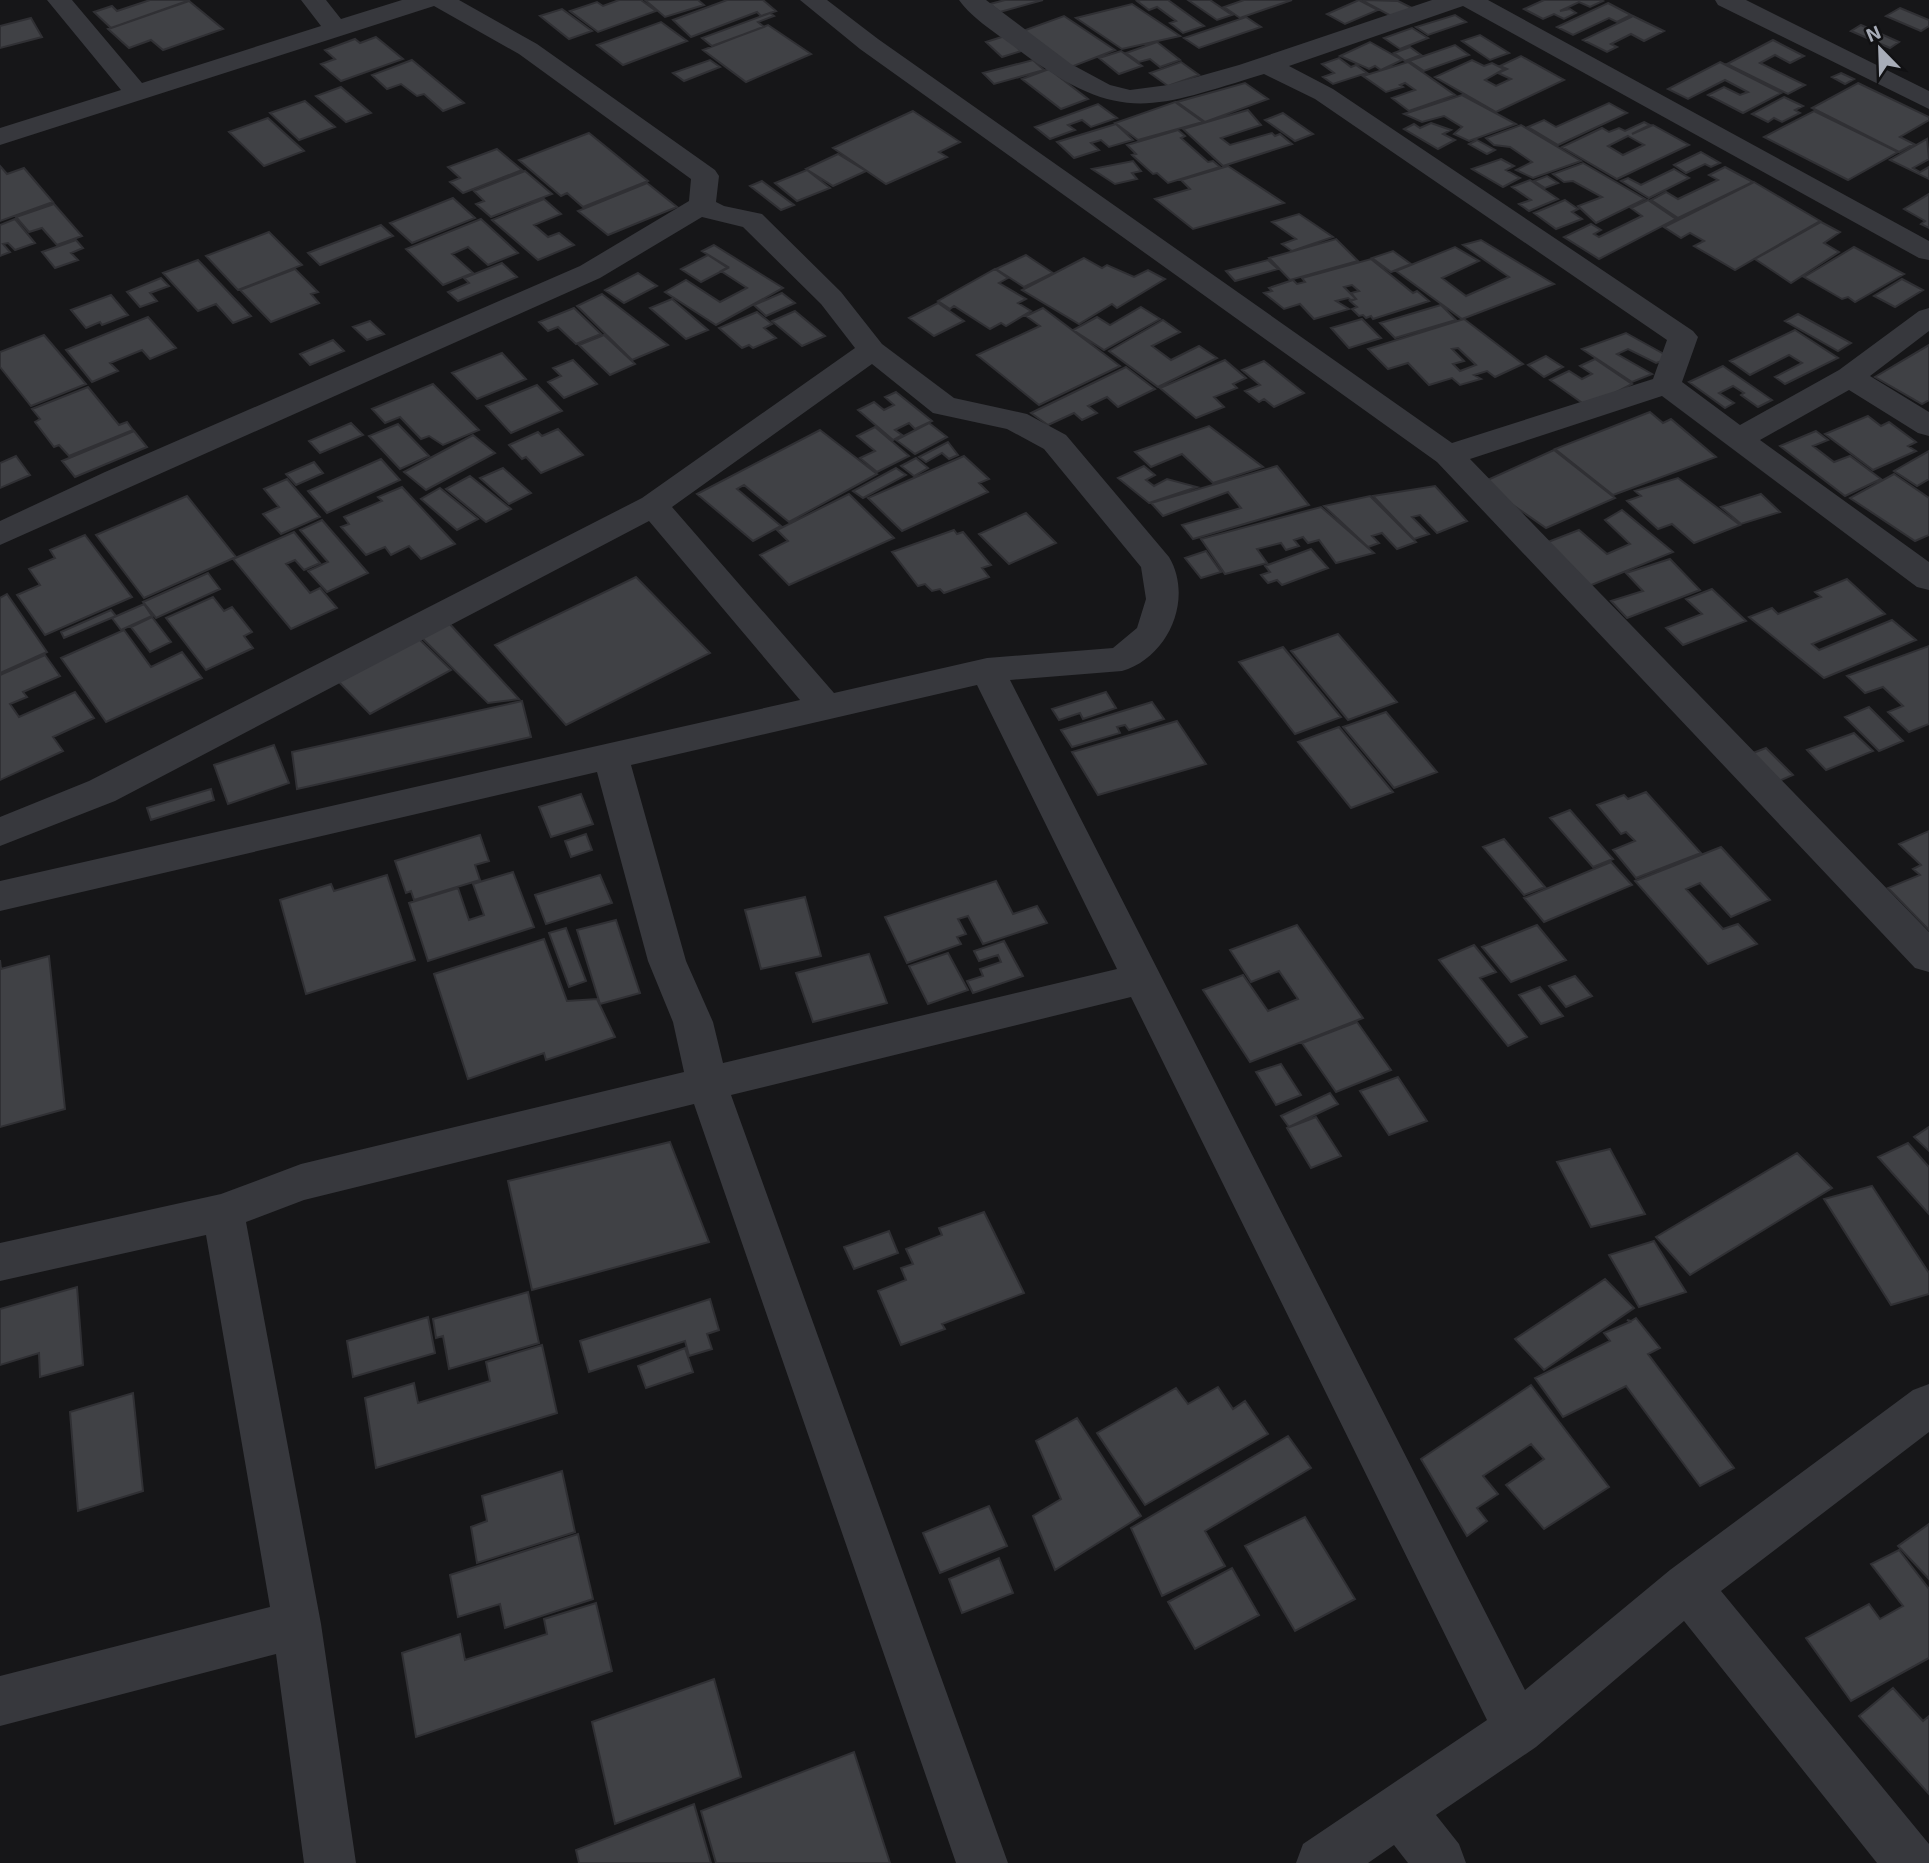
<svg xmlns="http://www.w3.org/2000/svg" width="1929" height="1863" viewBox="0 0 1929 1863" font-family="'Exo 2',sans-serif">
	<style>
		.building { fill: #404145; stroke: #303034; stroke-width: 2; fill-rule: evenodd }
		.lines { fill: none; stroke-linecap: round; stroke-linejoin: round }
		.minor { fill: #37383d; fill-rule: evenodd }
	</style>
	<rect width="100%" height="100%" fill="#161618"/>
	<!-- building -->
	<path class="building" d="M150,0H190L111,28L94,12L112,6L117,11Z
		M619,0H641L656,11L598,32L570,11L597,2L603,6Z
		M645,0H698L704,5L665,17Z
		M727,0H763L776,11L761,16L757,12L691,37L673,20Z
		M1005,0H1043L1000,12L990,4Z
		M1141,0H1168L1204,26L1183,33L1170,23L1176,21L1157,7L1149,10L1137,1Z
		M1188,0H1210L1232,15L1217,20Z
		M1244,0H1292L1240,18L1224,7Z
		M1359,0L1378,10L1345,24L1327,14Z
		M1366,0L1398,1L1412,8L1393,17L1363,1Z
		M1544,0H1601L1603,1L1590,7L1579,2L1560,11L1570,9L1576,13L1564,19L1554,14L1543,19L1524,9Z
		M189,1L223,29L163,50L151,40L129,48L108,29Z
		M1608,3L1631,15L1617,22L1609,18L1573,35L1557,27Z
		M1132,4L1180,36L1122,49L1076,18Z
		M1900,8L1929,20V26L1921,31L1886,16Z
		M562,9L592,31L569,39L540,16Z
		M770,13L774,16L758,22L764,27L712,46L702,38Z
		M1455,15L1466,22L1428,35L1416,27Z
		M1064,16L1115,50L1071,67L1020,32Z
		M1633,16L1664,31L1644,41L1631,34L1611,44L1617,47L1607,52L1583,40Z
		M1246,17L1261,27L1199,48L1184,38Z
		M31,18L42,37L0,48V26Z
		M661,22L687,41L623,65L597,45Z
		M768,25L811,54L746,82L703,50Z
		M1861,25L1899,42L1890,48L1851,31Z
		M1412,28L1428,38L1400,49L1384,38Z
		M1480,35L1509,53L1490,60L1462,41Z
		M1005,36L1021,51L1002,57L986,42Z
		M376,37L403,59L341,81L321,64L335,59L325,50L355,39L360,43Z
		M1773,40L1804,56L1790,63L1775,55L1760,63L1805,85L1788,94L1727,64Z
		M1157,42L1180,60L1160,67L1150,59L1139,62L1126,53Z
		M1370,42L1402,60L1381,70L1375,66L1369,69L1340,56Z
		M1455,45L1469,55L1424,71L1409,61Z
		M1410,47L1421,55L1405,61L1394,53Z
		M1121,51L1142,66L1119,74L1099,58Z
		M1521,56L1564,80L1496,112L1435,77L1472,60L1484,66L1492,63L1504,69L1485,80L1496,86L1511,79L1498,73L1507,69L1500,66Z
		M1339,58L1351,67L1356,65L1367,73L1333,84L1323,77L1334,73L1322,64Z
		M412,60L464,103L443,111L424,94L417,96L401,84L387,89L372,75Z
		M710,60L720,67L684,81L673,73Z
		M1033,60L1044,70L994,84L983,73Z
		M1181,62L1199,75L1168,86L1150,73Z
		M1408,62L1455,95L1409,111L1392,98L1415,90L1405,83L1400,85L1403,87L1386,92L1363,76Z
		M1720,62L1781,93L1743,113L1708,95L1724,87L1740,95L1748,92L1725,80L1688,99L1668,89Z
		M1049,69L1088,99L1061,109L1022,79Z
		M1841,73L1854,79L1845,84L1832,77Z
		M1245,83L1268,99L1205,122L1177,102Z
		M1858,83L1929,117V120L1900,137L1914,144L1899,152L1812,108Z
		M341,87L371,113L346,122L316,96Z
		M1462,95L1516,124L1469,141L1454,134L1462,127L1444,116L1422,122L1404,114Z
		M1784,97L1803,106L1795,110L1800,113L1782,122L1774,118L1768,122L1752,114Z
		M305,101L335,127L299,140L270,113Z
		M1175,102L1203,122L1138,140L1115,123Z
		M1609,103L1627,113L1558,145L1528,127L1544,120L1556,127Z
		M1098,104L1117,118L1091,127L1082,120L1068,125L1075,130L1050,139L1035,127Z
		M1248,110L1261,125L1221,138L1230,145L1272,133L1275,136L1280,134L1292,144L1223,166L1183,129Z
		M913,111L960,142L939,152L947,157L886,184L833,148Z
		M1814,111L1898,152L1848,180L1764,137Z
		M1283,113L1313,134L1295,141L1265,120Z
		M268,118L304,151L264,166L229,132Z
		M1644,122L1650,125L1632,134L1653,125L1689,145L1617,179L1562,147L1602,128L1609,132L1619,128L1625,131ZM1628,136L1644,145L1623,155L1608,146Z
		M1431,123L1451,130L1443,134L1455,140L1438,149L1404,129L1414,124L1420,128Z
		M1116,124L1133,140L1109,147L1101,140L1091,143L1099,150L1074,158L1057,142Z
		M1521,125L1581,161L1533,178L1516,170L1532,162L1510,147L1494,145L1486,138Z
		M1178,130L1185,136L1181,138L1208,162L1213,161L1220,167L1168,183L1157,173L1153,174L1132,155L1136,154L1127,145Z
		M589,133L648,181L583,207L567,193L561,196L519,160Z
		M1927,139L1929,159L1913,168L1920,172L1929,167V179L1890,160Z
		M1477,140L1495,150L1487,154L1469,144Z
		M497,149L522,170L463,193L450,182L460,178L448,167Z
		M1701,152L1720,163L1711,167L1705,164L1686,173L1674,165Z
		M838,154L866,171L833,186L806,169Z
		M1501,159L1514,166L1506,170L1520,178L1503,187L1472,169Z
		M1133,161L1141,171L1132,173L1137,179L1115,184L1092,169Z
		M1583,163L1645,199L1596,223L1578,206L1602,197L1573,181L1564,182L1553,174Z
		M0,166L7,174L24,168L53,202L0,221Z
		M1228,166L1284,203L1193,229L1155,199L1190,189L1181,180Z
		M1725,167L1753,182L1678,218L1651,200L1666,192L1678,199L1718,180L1709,175Z
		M1674,169L1689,178L1649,198L1621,181L1628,178L1641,185Z
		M807,170L830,188L797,201L775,183Z
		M525,171L552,194L491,217L476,204L484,201L474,191Z
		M1547,176L1558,183L1545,188L1534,181Z
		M1530,180L1558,199L1529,211L1519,204L1531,200L1512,187Z
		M762,181L794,205L781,210L750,186Z
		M1754,182L1820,221L1735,270L1694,246L1704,241L1690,233L1681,238L1664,227Z
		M647,183L677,207L608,235L578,211Z
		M1929,194V228L1921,224L1925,221L1904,209Z
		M453,198L475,218L412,243L390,223Z
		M544,199L561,214L534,225L548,237L559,233L574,245L538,260L492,220Z
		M1565,200L1578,209L1572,212L1582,219L1556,229L1534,213Z
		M1648,200L1676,219L1599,259L1564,237L1591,224L1601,230L1594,234L1599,237L1642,216L1631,208Z
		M54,204L82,236L57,245L42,228L29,232L16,217Z
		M1299,214L1333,237L1292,251L1282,244L1296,239L1272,222Z
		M15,219L35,243L15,250L8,243L3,244L10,252L0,256V225Z
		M481,219L518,253L488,265L468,247L452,254L473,273L443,285L406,249Z
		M1821,222L1840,232L1824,243L1839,252L1791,283L1755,259Z
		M381,225L393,236L320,265L308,253Z
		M269,232L302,265L238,290L206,256Z
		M1336,239L1358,261L1290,280L1269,258Z
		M76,240L83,248L71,253L78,260L55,268L42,252Z
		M1481,240L1554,284L1462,319L1396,271L1455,247L1479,261L1442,278L1466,296L1509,277L1463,245Z
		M714,245L783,288L716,325L665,292L686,280L720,302L747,288L721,271L728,267L702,251Z
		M1854,247L1904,274L1855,302L1848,297L1842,299L1804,277Z
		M1393,251L1411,264L1391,272L1372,258Z
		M708,255L728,268L701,282L681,269Z
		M1026,255L1053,273L1024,287L996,269Z
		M1084,258L1102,268L1107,265L1134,277L1148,270L1165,279L1117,308L1112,304L1079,324L1022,290Z
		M1371,259L1413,293L1417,291L1429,301L1373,319L1371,316L1366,318L1363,315L1359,316L1352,309L1357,307L1350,301L1356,299L1351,293L1359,291L1352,285L1344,287L1356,299L1351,300L1348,298L1336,301L1349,309L1314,319L1300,304L1284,309L1264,293L1272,291L1269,288L1293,280L1297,284L1305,282L1302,278Z
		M198,260L251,316L233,323L216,304L198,311L163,273Z
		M1268,260L1278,269L1235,281L1226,271Z
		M502,263L517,277L458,301L448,292L469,283L464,278Z
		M295,269L318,292L311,294L319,303L271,322L240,290Z
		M995,269L1008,278L999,283L1026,299L1018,303L1031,311L1006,326L1001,323L990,329L954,306L950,309L938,301Z
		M638,273L657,286L624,303L605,290Z
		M161,278L169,286L150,293L157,301L140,307L127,292Z
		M1902,279L1923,290L1895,307L1874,296Z
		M782,293L795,303L766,316L754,305Z
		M602,294L668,345L632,360L577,306Z
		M111,295L128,315L102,325L100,322L86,328L71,310Z
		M672,299L708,330L686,339L650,308Z
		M938,303L964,321L934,336L909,318Z
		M1441,305L1456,320L1395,338L1380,323Z
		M1141,307L1160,319L1104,350L1073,330L1097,317L1110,325Z
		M574,308L601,334L576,344L558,327L548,331L539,322Z
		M1043,308L1120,366L1039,405L977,355L1040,326L1026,316Z
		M795,311L825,336L802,346L772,321Z
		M757,312L772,324L764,328L776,338L753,348L749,345L742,348L719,328Z
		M1798,314L1851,343L1838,351L1785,321Z
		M148,317L176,348L150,359L142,350L110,363L118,371L92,382L66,350Z
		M1362,319L1381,338L1349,348L1331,328Z
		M1464,319L1523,364L1495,377L1487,371L1474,375L1481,379L1460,385L1452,378L1429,385L1408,363L1388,369L1368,349ZM1458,348L1476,365L1460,371L1453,364L1464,361L1452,349Z
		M1163,320L1180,332L1152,346L1171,360L1199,346L1217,358L1158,387L1109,351Z
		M370,321L384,334L367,340L353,327Z
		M1795,330L1838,358L1785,384L1775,377L1802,363L1789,355L1750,375L1730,361Z
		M1626,333L1671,358L1656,363L1628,349L1617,354L1652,374L1632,382L1582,349Z
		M44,335L86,384L31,406L0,367V352Z
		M604,335L635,364L610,375L579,345Z
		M333,340L344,351L310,365L300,354Z
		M1929,345V400L1922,404L1875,377Z
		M502,353L526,379L477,399L452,373Z
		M1546,356L1563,367L1544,377L1528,365Z
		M1595,359L1632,384L1588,407L1550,380L1569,371L1582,379L1592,374L1580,366Z
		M573,360L597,384L564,398L548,382L561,376L553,368Z
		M1225,360L1246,378L1233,384L1237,388L1214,397L1224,407L1196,418L1160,388Z
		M1264,361L1304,393L1274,407L1264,399L1259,402L1245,391L1260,385L1242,370Z
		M1723,366L1772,400L1758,407L1741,395L1744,393L1733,386L1719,393L1734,403L1725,408L1689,382Z
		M1126,367L1155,389L1118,407L1107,397L1088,406L1097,413L1082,420L1074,413L1048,425L1031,413Z
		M433,384L479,430L443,445L429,436L421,439L400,417L385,423L372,409Z
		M537,385L562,411L511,433L486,406Z
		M88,387L119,425L127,422L133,430L69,456L59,445L54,447L35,422L40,419L32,409Z
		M896,392L932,421L915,429L909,423L895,430L902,435L893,440L858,410L874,402L884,410L894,405L885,397Z
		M1650,412L1663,423L1671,419L1716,457L1613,495L1555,449Z
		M1868,416L1881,426L1889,422L1916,442L1908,446L1916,451L1873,470L1825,434Z
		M351,423L363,435L320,453L309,441Z
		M929,423L947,437L915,454L896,440Z
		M398,424L429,456L400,469L369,436Z
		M1209,426L1263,467L1213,483L1182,454L1151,467L1135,452Z
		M875,427L909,456L877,472L860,458L875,451L857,436Z
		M558,429L583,455L541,473L526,457L522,459L509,445L538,432L542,436Z
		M820,430L877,474L789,522L744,485L737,489L781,526L753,541L697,494Z
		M134,431L147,447L75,477L62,461Z
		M1816,431L1828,440L1813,446L1834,462L1850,456L1881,479L1845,496L1780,446Z
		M473,435L495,453L426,490L404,472Z
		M948,442L958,455L949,459L942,453L926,462L919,457Z
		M1554,450L1615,498L1546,528L1481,483Z
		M1929,451V479L1917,486L1894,471Z
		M16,456L30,475L0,488V463Z
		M964,456L989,479L979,483L988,492L902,531L868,498Z
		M916,458L928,468L914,476L901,466Z
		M381,459L400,480L327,513L308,491Z
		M314,462L323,473L296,485L286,474Z
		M1144,466L1155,475L1146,480L1154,486L1167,479L1197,487L1149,503L1118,478Z
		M1277,466L1309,505L1193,539L1182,525L1241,508L1228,492L1163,516L1151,503Z
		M503,468L531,493L509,504L480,478Z
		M896,468L906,475L863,498L853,491Z
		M1894,474L1929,498V535L1915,541L1850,498Z
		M470,476L511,509L486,522L446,489Z
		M1678,478L1740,525L1694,543L1672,524L1658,529L1627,501L1641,496L1635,491Z
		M287,479L320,517L281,534L263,514L279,507L264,489Z
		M1435,486L1467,521L1437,533L1420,515L1412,517L1429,534L1414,539L1373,496Z
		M402,487L455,544L421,559L409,546L391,555L385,547L366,555L341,527L349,524L344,517L382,501L378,497Z
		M440,488L478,519L457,530L421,499Z
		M849,494L894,538L789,585L760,555L788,541L777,530Z
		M1761,494L1780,512L1741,524L1721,507Z
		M187,496L236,557L144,598L96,535Z
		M1370,496L1416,542L1397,549L1382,533L1372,536L1379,543L1368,547L1324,506Z
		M1321,507L1374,553L1336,563L1319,540L1308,543L1303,537L1294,540L1299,546L1286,550L1281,543L1257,549L1267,563L1225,574L1201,539Z
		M1622,510L1673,552L1584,588L1548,542L1579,530L1607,554L1630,544L1605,520Z
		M1026,513L1056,543L1009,564L979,534Z
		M322,520L368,573L327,592L308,571L328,562L300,530Z
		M954,530L957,534L963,532L991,565L982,568L989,577L944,593L940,589L932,591L925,584L918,586L892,552Z
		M294,532L320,563L304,570L295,560L286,564L310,593L320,588L337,608L291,629L233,559Z
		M85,535L132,597L45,635L17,595L40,585L29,569L55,558L50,550Z
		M1311,549L1328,568L1282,585L1277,580L1268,583L1261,575L1270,572L1265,566Z
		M1206,551L1221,572L1201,578L1185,558Z
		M1670,559L1700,590L1627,618L1611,601L1643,591L1626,573Z
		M208,573L220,589L156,618L143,602Z
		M636,577L710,653L566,725L495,645Z
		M1847,579L1885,614L1812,644L1819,650L1892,620L1916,640L1824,678L1749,617L1772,608L1778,614L1821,597L1815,592Z
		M1712,589L1746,621L1683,645L1666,628L1702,614L1686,599Z
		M7,594L47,652L0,673V598Z
		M213,597L224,611L232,607L252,632L244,636L253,648L206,670L166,618Z
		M144,604L152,616L121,630L112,618Z
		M111,610L116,616L64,638L61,632Z
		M152,617L171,642L150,652L131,627Z
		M447,621L519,699L488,703L420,636Z
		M124,630L151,667L182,652L202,678L106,722L61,658Z
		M1338,634L1397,702L1348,720L1291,651Z
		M417,637L451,670L370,714L337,680Z
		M1929,646V724L1909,732L1888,712L1903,706L1883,687L1865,693L1847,676Z
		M1283,647L1341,717L1295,734L1239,662Z
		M45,655L60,676L23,692L27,697L10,704L19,717L75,692L94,718L53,737L63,751L0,780V675Z
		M1106,692L1116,708L1083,719L1080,713L1059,720L1052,709Z
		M522,701L531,737L297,789L292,752Z
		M1152,702L1164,719L1129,730L1125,725L1117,727L1120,733L1072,747L1061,730Z
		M1869,707L1903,741L1879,751L1845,717Z
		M1386,712L1437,772L1394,788L1343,727Z
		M1177,721L1206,764L1098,795L1072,752Z
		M1339,727L1393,792L1351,808L1298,742Z
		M1854,733L1873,751L1826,770L1807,750Z
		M274,745L289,783L228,804L214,765Z
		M1766,748L1793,775L1767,786L1740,758Z
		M211,789L214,800L151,820L147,808Z
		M1646,792L1701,853L1636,878L1613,850L1635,841L1626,832L1621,834L1597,805L1624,795L1628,799Z
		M581,794L593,824L551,837L539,807Z
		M1570,810L1613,859L1593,867L1550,818Z
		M1929,831V930L1888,888L1920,875L1913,869L1921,865L1899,844Z
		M586,834L592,850L571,857L565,841Z
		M480,835L489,861L475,865L480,880L414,900L411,891L406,893L395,861Z
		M1504,839L1545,887L1524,895L1483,847Z
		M1721,847L1770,900L1731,917L1700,883L1686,889L1723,929L1738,924L1757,944L1708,964L1635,881Z
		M1611,862L1632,885L1544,922L1524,898Z
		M513,872L534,927L428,961L409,903L458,888L469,920L484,915L473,884Z
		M387,875L415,960L306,994L280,900L331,884L334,891Z
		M600,875L612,903L546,924L535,895Z
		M996,881L1013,914L1037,906L1047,923L983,944L968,916L958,919L966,934L957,937L961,944L907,963L885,917Z
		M805,897L821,956L761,969L745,910Z
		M616,920L640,993L600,1004L577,930Z
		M1297,925L1363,1018L1250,1062L1203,990L1243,975L1268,1011L1298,999L1279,971L1251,982L1230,950Z
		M1537,925L1566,960L1511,982L1482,947Z
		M566,928L586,981L569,987L549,933Z
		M544,939L567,1001L597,999L615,1037L546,1060L544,1053L468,1079L434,974Z
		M1004,941L1023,976L973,993L967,981L983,976L980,969L1001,962L998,955L979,961L974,951Z
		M1474,945L1496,972L1480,978L1527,1037L1508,1046L1439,960Z
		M948,953L968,990L928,1004L909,966Z
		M869,954L887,1003L813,1022L796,973Z
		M49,956L65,1109L0,1127V960L1,969Z
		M1575,976L1592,996L1566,1007L1549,986Z
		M1540,987L1563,1016L1541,1024L1519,995Z
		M1357,1022L1391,1070L1336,1092L1302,1043Z
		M1281,1064L1301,1095L1276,1105L1256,1072Z
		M1398,1077L1427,1121L1389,1135L1360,1091Z
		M1330,1093L1338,1104L1289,1127L1281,1116Z
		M1316,1117L1341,1156L1311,1168L1287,1128Z
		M1929,1127V1151L1914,1137Z
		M670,1142L709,1242L532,1290L508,1181Z
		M1908,1143L1929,1167V1214L1878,1157Z
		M1610,1149L1645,1214L1591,1227L1557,1162Z
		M1797,1153L1832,1188L1690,1275L1656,1237Z
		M1872,1186L1929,1273V1294L1891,1305L1824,1199Z
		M984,1212L1024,1293L942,1324L945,1329L901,1345L878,1291L906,1280L901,1268L913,1264L906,1249L942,1235L939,1228Z
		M889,1231L898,1253L854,1269L844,1247Z
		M1654,1241L1686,1292L1639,1307L1609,1255Z
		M1605,1279L1634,1308L1544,1370L1515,1339Z
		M77,1287L83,1365L40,1377L39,1353L0,1365V1309Z
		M528,1292L539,1343L449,1369L443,1336L436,1338L433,1319Z
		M710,1299L719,1330L707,1334L712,1349L689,1356L685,1341L589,1372L580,1341Z
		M428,1317L435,1353L353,1377L347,1341Z
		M1636,1318L1660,1348L1648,1354L1734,1468L1700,1486L1626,1386L1563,1417L1535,1378L1610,1341L1604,1333L1630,1322L1627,1320L1631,1321Z
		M542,1345L557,1413L376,1468L365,1398L414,1383L418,1403L490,1381L486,1362Z
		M685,1348L693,1372L646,1388L638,1366Z
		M1531,1385L1609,1487L1544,1529L1506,1485L1544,1459L1531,1444L1483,1476L1498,1494L1477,1508L1487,1521L1467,1536L1421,1459Z
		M1218,1387L1233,1409L1245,1401L1268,1434L1145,1505L1097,1433L1176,1388L1188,1404Z
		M133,1393L143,1491L78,1511L70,1412Z
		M1077,1418L1141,1516L1055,1570L1033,1516L1061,1499L1036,1441Z
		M1288,1436L1311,1468L1205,1531L1225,1566L1162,1596L1131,1528Z
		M562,1471L575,1532L477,1563L471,1527L487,1521L482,1496Z
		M989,1506L1007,1546L940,1573L923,1533Z
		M1305,1517L1355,1599L1295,1631L1245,1546Z
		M1929,1524V1579L1898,1546Z
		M578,1534L593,1599L505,1628L500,1604L458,1617L450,1575Z
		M1899,1550L1929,1589V1658L1851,1701L1806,1638L1869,1604L1880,1619L1903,1606L1871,1564Z
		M999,1558L1013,1593L962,1613L949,1579Z
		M1232,1568L1259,1615L1195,1649L1168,1602Z
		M596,1603L612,1671L416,1737L402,1653L460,1634L465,1660L547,1634L544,1619Z
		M714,1679L741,1777L615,1824L592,1722Z
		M1893,1688L1923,1721L1929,1716V1794L1859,1716Z
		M854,1752L890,1863H716L701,1811Z
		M694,1804L711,1863H579L576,1850Z"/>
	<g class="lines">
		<!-- minor -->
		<path class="minor" d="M47,0H72L142,83L321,26L301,0H326L341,19L402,0H459L537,44L715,170L719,176L716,202L724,206L762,214L841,292L882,344L954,398L1027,414L1066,435L1169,557C1194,599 1168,658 1122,671L1010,680L1525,1690L1670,1570L1913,1390L1929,1384V1432L1721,1591L1929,1844V1863H1877L1684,1621L1536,1747L1436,1815L1459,1844L1466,1863H1408L1394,1845L1368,1863H1296L1303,1844L1487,1720L1131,997L731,1095L1008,1863H956L694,1104L304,1200L246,1222L321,1624L356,1863H304L276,1654L0,1726V1676L270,1607L206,1235L0,1281V1243L221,1194L301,1164L684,1072L673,1022L648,961L597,772L0,911V881L800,700L649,521L115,801L0,846V817L89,781L642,498L855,348L821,304L743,227L702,217L600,278L0,545V521L105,472L580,266L689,201L691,179L519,54L434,6L0,145V128L121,90ZM872,364L933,413L1007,429L1044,449L1141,567L1146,599L1137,628L1113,648L987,658L834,693L672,507ZM977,685L1117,969L723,1063L713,1022L686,961L631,765Z
			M800,0H827L878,39L1452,443L1653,379L1667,340L1315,99L1264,74C1152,108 1121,126 1020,51C1001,36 973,20 959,0H986L1071,64L1110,85L1130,90L1168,85L1239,65L1432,0H1488L1929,241V260L1919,258L1463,6L1289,66L1333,89L1693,331L1698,337L1682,382L1740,425L1839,370L1919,311L1929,308V331L1870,376L1929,412V436L1918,433L1849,390L1760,440L1929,562V590L1917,587L1662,396L1470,459L1929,932V972L1915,968L1437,462L860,49Z
			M1715,0H1746L1929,91V109L1718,5Z"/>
	</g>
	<!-- north arrow -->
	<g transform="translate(1880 49) rotate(337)" stroke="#111113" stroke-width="5" paint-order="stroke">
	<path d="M0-5L12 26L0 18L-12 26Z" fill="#a8adb8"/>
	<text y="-10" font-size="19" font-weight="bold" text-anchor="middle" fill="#a8adb8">N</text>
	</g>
</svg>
